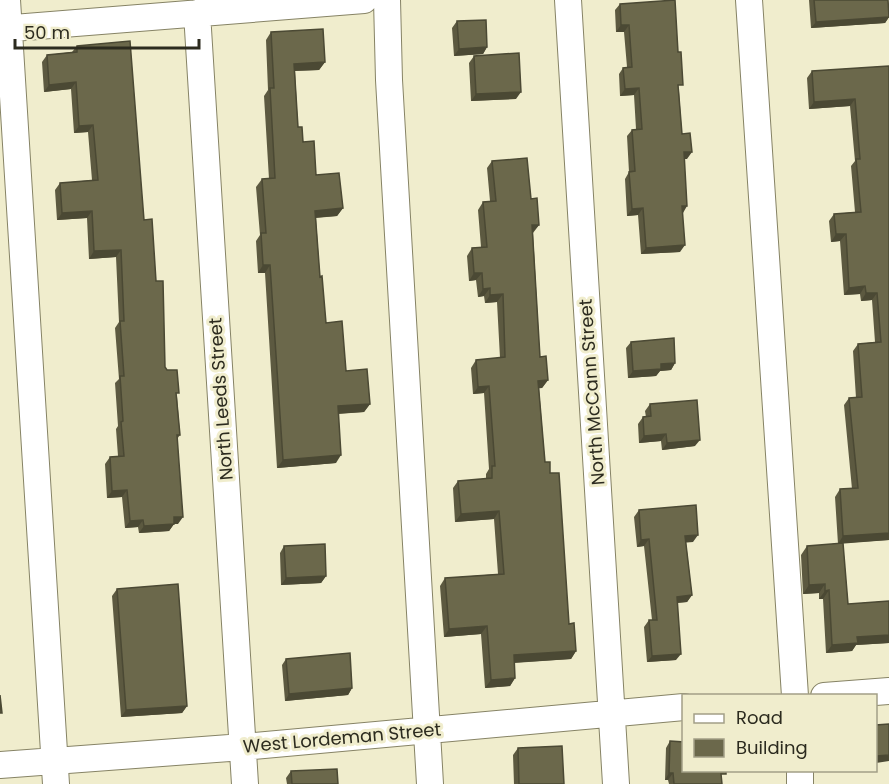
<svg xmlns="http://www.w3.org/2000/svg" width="889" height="784" viewBox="0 0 889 784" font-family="Poppins,sans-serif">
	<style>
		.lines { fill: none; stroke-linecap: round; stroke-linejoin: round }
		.minor-casing { stroke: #868365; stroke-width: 28 }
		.minor { stroke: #fff; stroke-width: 26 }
		.wall { fill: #5c5940 }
		.shaded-wall { fill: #4b4934 }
		.building { fill: #6b684b; stroke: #4b4934; stroke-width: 1.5 }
		.labels { text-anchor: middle; stroke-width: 6; stroke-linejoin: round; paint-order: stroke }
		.street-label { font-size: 18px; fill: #2c2b1f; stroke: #f0edcd }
	</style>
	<rect width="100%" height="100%" fill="#f0edcd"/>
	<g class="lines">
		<defs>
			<path id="minor" d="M7,0L56,784
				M387,0L389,80L430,784
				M568,0L616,784
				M749,0L795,696
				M197,13L245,784
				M0,29L364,0
				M824,696L889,691
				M0,765L243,747L684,707
				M800,770V784"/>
		</defs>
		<!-- minor casing -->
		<use href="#minor" class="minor-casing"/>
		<!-- minor -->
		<use href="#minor" class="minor"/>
	</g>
	<!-- wall -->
	<path class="wall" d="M809,0H888L889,17L885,23L811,28Z
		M620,4L679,91L682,134L687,159H685L680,252L641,254L638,215L627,216L625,179L629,172L627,136L632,130L636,129L634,95L620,96L619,74L623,68L627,67L624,32H616L615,10Z
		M457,21L487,47L483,54L454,56L452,28Z
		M271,32L325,62L319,70L295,71L298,127L316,175L343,208L337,216L316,218L320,277L326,323L346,371L370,404L364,412L338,414L336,463L277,468L265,273H258L256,241L260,235L256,187L262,179H269L264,96L268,90L266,40Z
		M77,46L144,220L156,281L165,367L177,396L180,435L177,439L178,524H174L169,531L139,533L138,527L125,528L122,497L107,498L105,464L110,457L118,456L116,429L118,426L115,383L119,379L115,328L119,322L116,257L89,259L87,218L57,220L55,190L60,183L92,180L88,132L74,133L71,89L44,92L42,62L47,55L72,52Z
		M474,56L516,99L471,101L469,63Z
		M889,66V540L843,543L848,604L889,601V643L856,645L852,651L826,653L823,599H819V593L803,594L801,555L807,546L838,544L835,497L840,489H852L844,405L849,398H856L853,351L858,344L875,342L872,300L861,301L860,294L844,295L840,241L831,242L829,221L834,214L855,212L851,166L855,161L850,106L809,109L807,78L812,71Z
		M492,161L531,199L539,225L533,233L540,357L548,380L542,388H539L545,462L550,473L569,624L576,651L571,659L514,663L515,678L510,686L485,688L481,634L444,637L440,586L445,578L498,574L494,519L455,522L453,488L458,481L486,479V474L489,469L484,393L473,394L471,368L476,360L500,358L497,302L485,303L484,296L478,297L476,280L469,281L467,256L472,248L481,247L478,210L483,202L490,201L487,168Z
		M631,342L675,363L671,370L660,371L656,376L628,378L626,348Z
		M650,404L695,446L662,450L661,441L639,443L638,424L643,417H646L645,411Z
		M639,510L693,542H686L692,595L687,602L678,603L676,660L647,662L644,627L649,620H652L644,546L637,547L634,517Z
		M284,546L326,576L321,583L281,585L280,553Z
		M117,589L187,706L182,713L121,717L112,596Z
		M286,659L352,688L348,695L285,701L282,665Z
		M670,741L722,780V784H669L668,780H665L666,748Z
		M518,748L564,784H514L513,755Z
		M291,771L338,784H287L286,778Z"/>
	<!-- shaded-wall -->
	<path class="shaded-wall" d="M889,17L885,23L811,28L816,22Z
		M621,25H629L624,32H616Z
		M487,47L483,54L454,56L459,49Z
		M325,62L319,70L289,71L294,64Z
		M76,82L71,89L44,92L49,85Z
		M639,88L634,95L620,96L625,89Z
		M521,92L516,99L471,101L476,94Z
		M855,99L850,106L809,109L814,102Z
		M93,125L88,132L74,133L79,126Z
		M684,152H692L687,159H679Z
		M682,206H687L683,213Z
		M343,208L337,216L310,218L315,211Z
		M643,208L638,215L627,216L632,209Z
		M92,211L87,218L57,220L62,213Z
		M532,225H539L533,232L527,233Z
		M836,234H846L840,241L831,242Z
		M685,245L680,252L641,254L646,248Z
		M121,250L116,257L89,259L94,251Z
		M263,265H270L265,273H258Z
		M474,273H482L476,280L469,281Z
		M865,286L860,294L844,295L849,288Z
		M490,288L484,296L478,297L483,289Z
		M866,293H877L872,300L861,301Z
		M503,294L497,302L485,303L490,295Z
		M675,363L671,370L660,371L656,376L628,378L633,371L661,364Z
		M548,380L542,388L533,389L538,381Z
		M489,386L484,393L473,394L478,387Z
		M370,404L364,412L332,414L338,406Z
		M666,434L661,441L639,443L644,436Z
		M700,440L695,446L662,450L667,443Z
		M341,455L336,463L277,468L283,460Z
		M127,490L122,497L107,498L112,491Z
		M499,511L494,519L455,522L461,514Z
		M174,517H183L178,524H174L169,531L139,533L144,526Z
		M143,520L138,527L125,528L130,521Z
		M889,533V540L838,544L843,536Z
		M698,535L693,542L681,543L685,536Z
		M649,539L644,546L637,547L641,540Z
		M326,576L321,583L281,585L286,578Z
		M825,584L819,593L803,594L809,585Z
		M829,590L823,599H819L825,591Z
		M692,595L687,602L672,603L677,597Z
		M487,626L481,634L444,637L449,629Z
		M889,635V643L856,645L852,651L826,653L832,645L857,637Z
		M576,651L571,659L508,663L514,655Z
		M681,654L676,660L647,662L652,656Z
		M515,678L510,686L485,688L491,680Z
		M352,688L348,695L285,701L289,694Z
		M187,706L182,713L121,717L126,710Z
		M889,755V761L876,763V756Z
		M669,773H673L668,780H665Z"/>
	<!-- building -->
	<path class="building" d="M675,0L678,52H681L683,85H678L682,134L690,133L692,152H684L687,206H682L685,245L646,248L643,208L632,209L629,172L635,171L632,130L642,129L639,88L625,89L623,68L632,67L629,25H621L620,4Z
		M814,0H888L889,17L816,22Z
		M486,20L487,47L459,49L457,21Z
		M323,29L325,62L294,64L298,127H302L303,142L314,141L316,175L339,173L343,208L315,211L320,277L322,276L326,323L342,321L346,371L367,369L370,404L338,406L341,455L283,460L270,265H263L261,233H266L262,179L275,178L270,88H274L271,32Z
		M130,41L144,220L152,219L156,281H163L165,367L167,370H177L179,393H176L180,435H177L183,517H174V524L144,526L143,520L130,521L127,490L112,491L110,457L124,456L121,422L123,421L120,376H124L120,321H124L121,250L94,251L92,211L62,213L60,183L98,180L93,125L79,126L76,82L49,85L47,55L77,52V46Z
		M519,53L521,92L476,94L474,56Z
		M889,66V533L843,536L840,489L858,488L849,398L862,397L858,344L881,342L877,293H866L865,286L849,288L846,234H836L834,214L861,212L856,159H860L855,99L814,102L812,71Z
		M527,158L531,199L537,198L539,225H532L540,357L546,356L548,380L538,381L545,462H550V473H559L569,624L574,623L576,651L514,655L515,678L491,680L487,626L449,629L445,578L504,574L499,511L461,514L458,481L492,478V466H495L489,386L478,387L476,360L505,357L503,294L490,295V288L483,289L482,273H474L472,248L487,247L483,202L496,201L492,161Z
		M674,338L675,363L661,364V369L633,371L631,342Z
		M697,400L700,440L667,443L666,434L644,436L643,417L651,416L650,404Z
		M696,505L698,535L685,536L692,595L677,597L681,654L652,656L649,620H657L649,539L641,540L639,510Z
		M843,543L848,604L889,601V635L857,637L858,643L832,645L829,590L825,591V584L809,585L807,546Z
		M325,544L326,576L286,578L284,546Z
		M178,584L187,706L126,710L117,589Z
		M350,653L352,688L289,694L286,659Z
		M0,695L2,713H0Z
		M889,724V755L876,756V725Z
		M670,741L684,742V771H726V774H721L722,784H674L673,773H669Z
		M562,746L564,784H519L518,748Z
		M337,769L338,784H292L291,771Z"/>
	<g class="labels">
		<!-- street labels -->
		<g class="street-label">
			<text transform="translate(592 392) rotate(-94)" y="6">North McCann Street</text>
			<text transform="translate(221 399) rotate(-94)" y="6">North Leeds Street</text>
			<text transform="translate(342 738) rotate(-5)" y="6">West Lordeman Street</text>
		</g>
	</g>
	<!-- legend -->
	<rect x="682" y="694" width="195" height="78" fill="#f0edcd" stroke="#a29f87" stroke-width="1.5"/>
	<rect x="694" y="714" width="30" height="9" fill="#ffffff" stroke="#a29f87" stroke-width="1.5"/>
	<text x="736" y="724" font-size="18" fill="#2c2b1f">Road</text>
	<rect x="694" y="739" width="30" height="18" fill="#6b684b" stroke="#a29f87" stroke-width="1.5"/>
	<text x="736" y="754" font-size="18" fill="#2c2b1f">Building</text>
	<!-- scale -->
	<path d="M15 39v9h184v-9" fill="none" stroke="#2c2b1f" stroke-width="3"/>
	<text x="24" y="39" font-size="18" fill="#2c2b1f" stroke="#f0edcd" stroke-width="4.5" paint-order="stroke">50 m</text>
</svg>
